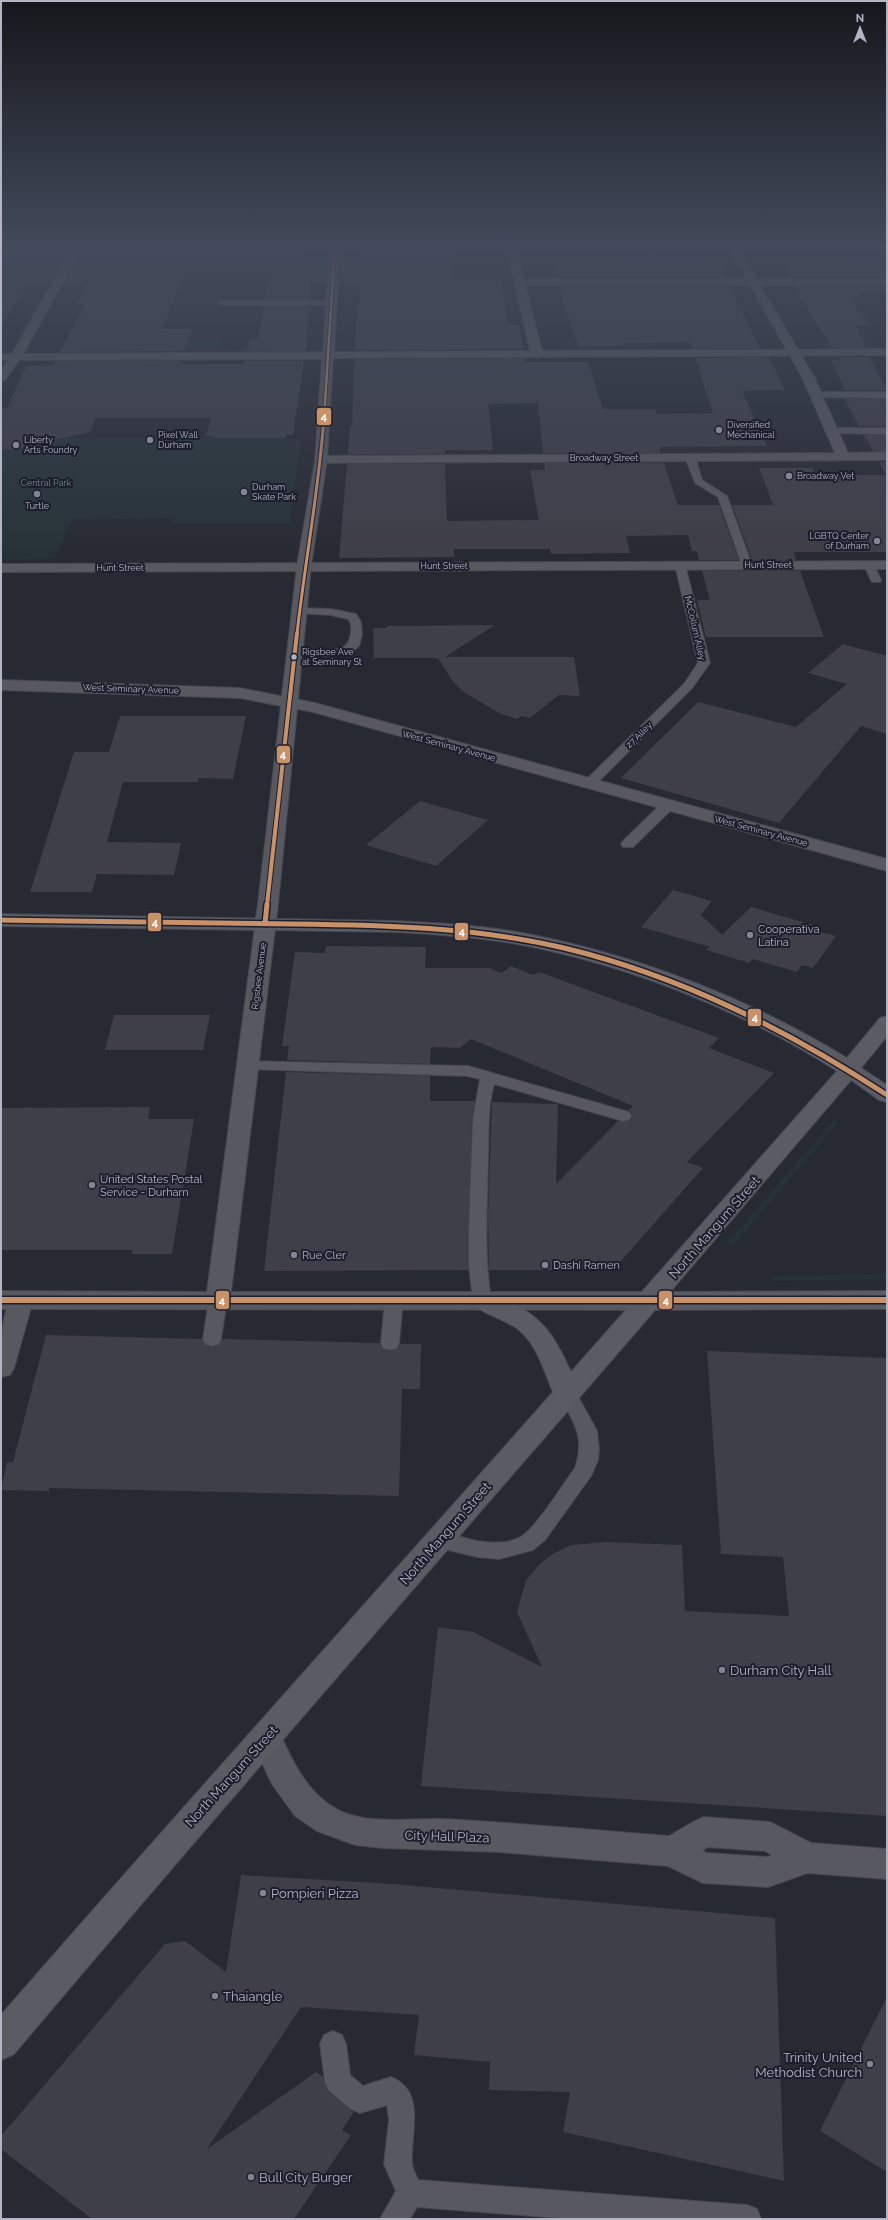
<svg xmlns="http://www.w3.org/2000/svg" width="888" height="2220" viewBox="0 0 888 2220" font-family="Raleway,sans-serif">
	<style>
		.green { fill: #273238 }
		.building { fill: #3e3f48 }
		.lines { fill: none; stroke-linecap: round; stroke-linejoin: round }
		.service-casing { stroke: #46474e; stroke-width: 2 }
		.minor-casing { stroke: #46474e; stroke-width: 2 }
		.tertiary-casing { stroke: #46474e; stroke-width: 2 }
		.primary-casing { stroke: #464750; stroke-width: 2 }
		.service { fill: #585861; fill-rule: evenodd }
		.minor { fill: #585861; fill-rule: evenodd }
		.tertiary { fill: #585861; fill-rule: evenodd }
		.primary { fill: #5a5b63; fill-rule: evenodd }
		.bus-1-far4-casing { stroke: #1d1e2d; stroke-width: 4 }
		.bus-1-far3-casing { stroke: #1d1e2d; stroke-width: 5 }
		.bus-1-far2-casing { stroke: #1d1e2d; stroke-width: 6 }
		.bus-1-far1-casing { stroke: #1d1e2d; stroke-width: 8 }
		.bus-1-casing { stroke: #1d1e2d; stroke-width: 9 }
		.bus-1-far4 { stroke: #c7916a; stroke-width: 2.5 }
		.bus-1-far3 { stroke: #c7916a; stroke-width: 3 }
		.bus-1-far2 { stroke: #c7916a; stroke-width: 4 }
		.bus-1-far1 { stroke: #c7916a; stroke-width: 5 }
		.bus-1 { stroke: #c7916a; stroke-width: 6 }
		.poi-dot { fill: #828491; stroke: #1d1e2d; stroke-width: 1.5 }
		.bus-dot { fill: #b3b4c4; stroke: #1d1e2d; stroke-width: 1.5 }
		.labels { text-anchor: middle; stroke-width: 4; stroke-linejoin: round; paint-order: stroke }
		.far-poi-label { font-size: 9px; fill: #b3b4c4; stroke: #1d1e2d; text-anchor: start }
		.far-street-label { font-size: 9px; fill: #b3b4c4; stroke: #1d1e2d }
		.far-park-label { font-size: 9px; fill: #6c9281; stroke: #1d1e2d }
		.far-bus-label { font-size: 9px; fill: #b3b4c4; stroke: #1d1e2d; text-anchor: start }
		.poi-label { font-size: 11px; fill: #b3b4c4; stroke: #1d1e2d; text-anchor: start }
		.near-street-label { font-size: 13px; fill: #b3b4c4; stroke: #1d1e2d }
		.near-poi-label { font-size: 13px; fill: #b3b4c4; stroke: #1d1e2d; text-anchor: start }
		.line-badge { stroke: #1d1e2d; stroke-width: 1.5 }
		.badge-label { font-size: 11px; text-anchor: middle; font-weight: bold; fill: #fff }
	</style>
	<rect width="100%" height="100%" fill="#282a33"/>
	<!-- green -->
	<path class="green" d="M177,337H220L218,347H174Z
		M302,438L289,523H171V518L71,520L55,559L1,560V439Z
		M834,1120L839,1122L733,1246L727,1243Z
		M887,1274V1279L774,1281L772,1276Z"/>
	<!-- building -->
	<path class="building" d="M118,246H303L301,259H328L326,284L311,282L309,300H265L269,277L264,276V273H185L162,329H192L185,351L60,352L85,304H76L86,286H62L81,252H115Z
		M362,246H450V250H455L454,279H501L508,325H519L523,349L354,350L360,288L339,285L341,259H362Z
		M1,249H56L54,252H68L49,286H27L1,326Z
		M649,254L714,265L715,267H722L726,278H557L555,267H621Z
		M785,260L887,261V278H792Z
		M559,286H730L759,348L692,349L690,342L622,343L623,346L579,347L565,310Z
		M796,286H887V293H859L860,296H849L871,325H855L866,345H863L865,348H832L801,298Z
		M264,306H309L306,351H247L250,339H258Z
		M763,357L770,359L785,390L742,391L767,446L659,447L661,453H543L538,403L488,404L493,450H445V454H348L350,426H352L354,359L524,358L525,362H588L603,409H656L657,414L713,413L695,358Z
		M838,357H869L887,390H845L831,360H840Z
		M55,361H182L180,364H244V361H304L293,435H286V438H212L213,436H206L211,418H96L90,432L19,448L1,450V408H7L26,366L53,365Z
		M844,399H887V426H859Z
		M864,435H887V451H873Z
		M879,462H887V552H794L796,560H752L732,505H773L759,468H812L816,475H886Z
		M544,463H664L678,505H719L739,560H699L697,551H692L688,535L626,536L630,553L551,554L550,549H454V557L339,558L347,464H445L447,521L539,520L530,470H545Z
		M702,571H800L824,637H706L697,600H710Z
		M495,625L445,657H574L580,696L559,695L530,718L521,716L517,719L499,713L462,691L452,680L438,658H374L373,628H386L387,626Z
		M843,644L887,656V734L861,726L779,823L621,778L698,702L796,727L847,684L808,673Z
		M120,716H246L233,779L199,778L198,782H123L107,842L181,843L174,875L97,874L92,892H30L74,752H109Z
		M420,801L488,820L436,866L366,845Z
		M673,890L712,901L701,915L722,935L751,907L820,927L817,931L836,936L813,968L802,965L797,972L753,959L749,963L706,950L710,947L641,927Z
		M326,946L426,947L425,968H489L502,973L511,966L533,975L539,972L719,1038L709,1048L774,1073L687,1162L703,1168L613,1270H489L488,1214L492,1102L558,1104L556,1184L618,1121H630L632,1115L629,1110L633,1106L471,1039L460,1048L431,1047L430,1064L287,1060L289,1046H282L295,952L325,953Z
		M114,1015H210L203,1050H105Z
		M286,1072L430,1076V1101H475L472,1119L468,1270L264,1271Z
		M150,1107L148,1119H194L172,1254H132L133,1250H1V1108Z
		M46,1335L202,1339L205,1345L212,1347L219,1345L222,1339L380,1343L383,1349L390,1351L397,1349L400,1344H421L420,1389H402L399,1496L49,1488V1491L1,1490L7,1462H13Z
		M707,1351L887,1358V1816L421,1786L438,1627L473,1632L542,1667L517,1612L526,1580L540,1564L554,1553L572,1545L605,1542L682,1545L685,1611L789,1616L783,1557L721,1554Z
		M241,1875L392,1884L775,1918L784,2181L563,2132L570,2092L489,2090L490,2062L414,2055L419,2015L301,2007L207,2149L316,2072L323,2077L328,2092L354,2112L342,2130L351,2135L294,2219H92L1,2149V2136L165,1944L185,1941L226,1972Z
		M887,1997V2172L820,2131Z"/>
	<g class="lines">
		<defs>
			<path id="service" d="M219,301H331L335,303L331,305H222L218,303Z
				M816,392H887V398L813,397V393Z
				M832,428H887V434L829,433V429Z
				M690,454L695,457L702,480L727,496L752,565L751,567H743L742,565L718,497L695,483L685,457Z
				M680,562L685,565L710,663L692,688L593,787H585L583,784L585,781L684,684L698,663L675,565Z
				M869,562L874,565L881,580L880,582H872L871,580L864,565Z
				M299,608L331,609L356,614L361,622L362,635L359,646L353,651L332,656L291,655L289,653C300,639 345,663 350,637C352,630 352,624 348,619L331,615L295,613L294,611L295,609Z
				M668,801L674,805L673,808L633,847H623L621,844L623,841L663,802Z
				M247,1061L468,1066L629,1112L631,1116L629,1120L623,1121L494,1084C487,1109 489,1136 488,1163C487,1209 484,1254 491,1300L488,1304L482,1306L476,1304L473,1300L469,1266V1231L473,1119L480,1079L467,1076L242,1069L239,1066L242,1063Z
				M218,1294L224,1296L227,1300L221,1339L219,1344L212,1346L205,1344L203,1339L209,1300L212,1296Z
				M394,1294L400,1296L403,1300L399,1343L397,1348L390,1350L383,1348L381,1343L385,1300L388,1296Z
				M567,1387L574,1389L597,1431L599,1449L598,1460L591,1476L545,1540L533,1550L499,1559L477,1557L432,1546L429,1540L432,1534C446,1530 462,1538 477,1541C490,1543 506,1544 519,1538C535,1530 563,1484 575,1468C586,1436 573,1421 558,1394L560,1389Z
				M333,2031L342,2035L346,2044L350,2075L363,2086L391,2077C427,2092 410,2133 412,2163C412,2168 416,2175 418,2180L747,2205L757,2209L761,2219H571L417,2207L410,2219H380L396,2191L384,2164L389,2120L387,2105L360,2113L351,2109L329,2091L325,2082L320,2044L324,2035Z"/>
			<path id="minor" d="M506,246H516L524,279H747L728,246H738L757,279H887V285H760L814,377L848,453L887,452V460L317,463L315,460L321,456L835,453L802,377L750,285H525L543,355L537,358L531,355Z
				M887,561V569L1,572V564Z
				M1,680L240,688L315,703L887,859V871L313,712L240,698L1,690Z
				M21,1291L30,1294L33,1300L14,1368L10,1375L1,1377C1,1349 0,1319 12,1294Z
				M266,1724L277,1728C292,1760 307,1795 340,1811C370,1825 410,1818 442,1819C518,1823 594,1830 669,1836L693,1822L704,1817L770,1822L811,1843L887,1849V1879L807,1873L768,1887L703,1883L668,1866L499,1852L383,1848L355,1845L317,1831L295,1816L272,1784L250,1738L255,1728ZM708,1847L765,1851L772,1855L768,1857L707,1853L702,1850Z"/>
			<path id="tertiary" d="M73,246H83L23,354L323,352L330,246H340L334,352L887,349V355L333,358L327,460L311,566L278,904L231,1292H649L658,1295L661,1301L658,1307L649,1310L1,1309V1291L207,1292L258,904L297,566L315,460L322,359L19,360L5,380L1,381V370L8,360H1V354H12Z"/>
			<path id="primary" d="M1,914L394,921C435,923 477,925 517,932C632,953 747,997 847,1058L880,1018L887,1016V1036L861,1068L887,1085V1102L879,1100L851,1080L670,1292L887,1291V1309L655,1310C441,1558 225,1804 14,2054L1,2060V2015C183,1806 369,1600 553,1392C544,1371 537,1345 519,1330C506,1319 477,1313 470,1300L473,1294C485,1291 494,1295 505,1300C542,1315 555,1337 571,1372L837,1071C741,1010 629,965 517,944C477,937 435,934 394,932L1,926Z"/>
		</defs>
		<!-- service casing -->
		<use href="#service" class="service-casing"/>
		<!-- minor casing -->
		<use href="#minor" class="minor-casing"/>
		<!-- tertiary casing -->
		<use href="#tertiary" class="tertiary-casing"/>
		<!-- primary casing -->
		<use href="#primary" class="primary-casing"/>
		<!-- service -->
		<use href="#service" class="service"/>
		<!-- minor -->
		<use href="#minor" class="minor"/>
		<!-- tertiary -->
		<use href="#tertiary" class="tertiary"/>
		<!-- primary -->
		<use href="#primary" class="primary"/>
		<defs>
			<path id="bus-1-far4" d="M324,418L335,246"/>
			<path id="bus-1-far3" d="M297,634C305,561 319,490 324,417"/>
			<path id="bus-1-far2" d="M267,905L297,633"/>
			<path id="bus-1-far1" d="M1,920C98,922 195,922 293,924C384,925 475,927 564,948C681,976 787,1030 887,1095
				M265,924L267,904"/>
			<path id="bus-1" d="M1,1300H887"/>
		</defs>
		<!-- bus-1-far4 casing -->
		<use href="#bus-1-far4" class="bus-1-far4-casing"/>
		<!-- bus-1-far3 casing -->
		<use href="#bus-1-far3" class="bus-1-far3-casing"/>
		<!-- bus-1-far2 casing -->
		<use href="#bus-1-far2" class="bus-1-far2-casing"/>
		<!-- bus-1-far1 casing -->
		<use href="#bus-1-far1" class="bus-1-far1-casing"/>
		<!-- bus-1 casing -->
		<use href="#bus-1" class="bus-1-casing"/>
		<!-- bus-1-far4 -->
		<use href="#bus-1-far4" class="bus-1-far4"/>
		<!-- bus-1-far3 -->
		<use href="#bus-1-far3" class="bus-1-far3"/>
		<!-- bus-1-far2 -->
		<use href="#bus-1-far2" class="bus-1-far2"/>
		<!-- bus-1-far1 -->
		<use href="#bus-1-far1" class="bus-1-far1"/>
		<!-- bus-1 -->
		<use href="#bus-1" class="bus-1"/>
	</g>
	<!-- sky -->
	<linearGradient id="sky" x2="0" y2="1"><stop stop-color="#16171c"/><stop offset="0.44" stop-color="#424a5b"/><stop offset="1" stop-color="#424a5b" stop-opacity="0"/></linearGradient>
	<rect width="888" height="557" fill="url(#sky)"/>
	<!-- markers -->
	<g class="poi-dot">
		<circle cx="719" cy="430" r="4"/>
		<circle cx="150" cy="440" r="4"/>
		<circle cx="16" cy="445" r="4"/>
		<circle cx="789" cy="476" r="4"/>
		<circle cx="244" cy="492" r="4"/>
		<circle cx="37" cy="494" r="4"/>
		<circle cx="877" cy="541" r="4"/>
		<circle cx="750" cy="935" r="4"/>
		<circle cx="92" cy="1185" r="4"/>
		<circle cx="294" cy="1255" r="4"/>
		<circle cx="545" cy="1265" r="4"/>
		<circle cx="722" cy="1670" r="4"/>
		<circle cx="263" cy="1893" r="4"/>
		<circle cx="215" cy="1996" r="4"/>
		<circle cx="870" cy="2064" r="4"/>
		<circle cx="251" cy="2177" r="4"/>
	</g>
	<circle class="bus-dot" cx="294" cy="657" r="3.5"/>
	<g class="labels">
		<!-- far-poi labels -->
		<g class="far-poi-label">
			<text x="727" y="428">Diversified<tspan x="727" dy="10">Mechanical</tspan></text>
			<text x="158" y="438">Pixel Wall<tspan x="158" dy="10">Durham</tspan></text>
			<text x="24" y="443">Liberty<tspan x="24" dy="10">Arts Foundry</tspan></text>
			<text x="797" y="479">Broadway Vet</text>
			<text x="252" y="490">Durham<tspan x="252" dy="10">Skate Park</tspan></text>
			<text x="37" y="509" text-anchor="middle">Turtle</text>
			<text x="869" y="539" text-anchor="end">LGBTQ Center<tspan x="869" dy="10">of Durham</tspan></text>
		</g>
		<!-- far-street labels -->
		<g class="far-street-label">
			<text x="604" y="461">Broadway Street</text>
			<text x="768" y="568">Hunt Street</text>
			<text x="444" y="569">Hunt Street</text>
			<text x="120" y="571">Hunt Street</text>
			<text transform="translate(695 628) rotate(77)" y="3">McCollum Alley</text>
			<text transform="translate(131 689) rotate(2)" y="3">West Seminary Avenue</text>
			<text transform="translate(639 735) rotate(-45)" y="3">27 Alley</text>
			<text transform="translate(449 746) rotate(15)" y="3">West Seminary Avenue</text>
			<text transform="translate(761 831) rotate(15)" y="3">West Seminary Avenue</text>
			<text transform="translate(259 976) rotate(-83)" y="3">Rigsbee Avenue</text>
		</g>
		<!-- far-park labels -->
		<g class="far-park-label">
			<text x="46" y="486">Central Park</text>
		</g>
		<!-- far-bus labels -->
		<g class="far-bus-label">
			<text x="302" y="655">Rigsbee Ave<tspan x="302" dy="10">at Seminary St</tspan></text>
		</g>
		<!-- poi labels -->
		<g class="poi-label">
			<text x="758" y="933">Cooperativa<tspan x="758" dy="13">Latina</tspan></text>
			<text x="100" y="1183">United States Postal<tspan x="100" dy="13">Service - Durham</tspan></text>
			<text x="302" y="1259">Rue Cler</text>
			<text x="553" y="1269">Dashi Ramen</text>
		</g>
		<!-- near-street labels -->
		<g class="near-street-label">
			<text transform="translate(714 1227) rotate(-49)" y="5">North Mangum Street</text>
			<text transform="translate(445 1533) rotate(-49)" y="5">North Mangum Street</text>
			<text transform="translate(231 1776) rotate(-48)" y="5">North Mangum Street</text>
			<text transform="translate(447 1836) rotate(2)" y="5">City Hall Plaza</text>
		</g>
		<!-- near-poi labels -->
		<g class="near-poi-label">
			<text x="730" y="1675">Durham City Hall</text>
			<text x="271" y="1898">Pompieri Pizza</text>
			<text x="223" y="2001">Thaiangle</text>
			<text x="862" y="2062" text-anchor="end">Trinity United<tspan x="862" dy="15">Methodist Church</tspan></text>
			<text x="259" y="2182">Bull City Burger</text>
		</g>
	</g>
	<g class="line-badge">
		<rect x="316" y="407" width="16" height="19" rx="4" fill="#c7916a"/>
		<rect x="276" y="745" width="15" height="19" rx="4" fill="#c7916a"/>
		<rect x="147" y="912" width="15" height="20" rx="4" fill="#c7916a"/>
		<rect x="454" y="922" width="15" height="19" rx="4" fill="#c7916a"/>
		<rect x="747" y="1008" width="15" height="19" rx="4" fill="#c7916a"/>
		<rect x="215" y="1290" width="15" height="20" rx="4" fill="#c7916a"/>
		<rect x="658" y="1290" width="15" height="20" rx="4" fill="#c7916a"/>
	</g>
	<g class="badge-label">
		<text x="324" y="420">4</text>
		<text x="283" y="758">4</text>
		<text x="155" y="926">4</text>
		<text x="462" y="935">4</text>
		<text x="755" y="1021">4</text>
		<text x="222" y="1304">4</text>
		<text x="666" y="1304">4</text>
	</g>
	<!-- border -->
	<rect width="888" height="2220" fill="none" stroke="#b3b4c4" stroke-width="4"/>
	<!-- north arrow -->
	<g transform="translate(860 28)" stroke="#1d1e2d" stroke-width="3" paint-order="stroke">
	<path d="M0-3L7 15L0 10L-7 15Z" fill="#b3b4c4"/>
	<text y="-6" font-size="11" font-weight="bold" text-anchor="middle" fill="#b3b4c4">N</text>
	</g>
</svg>
